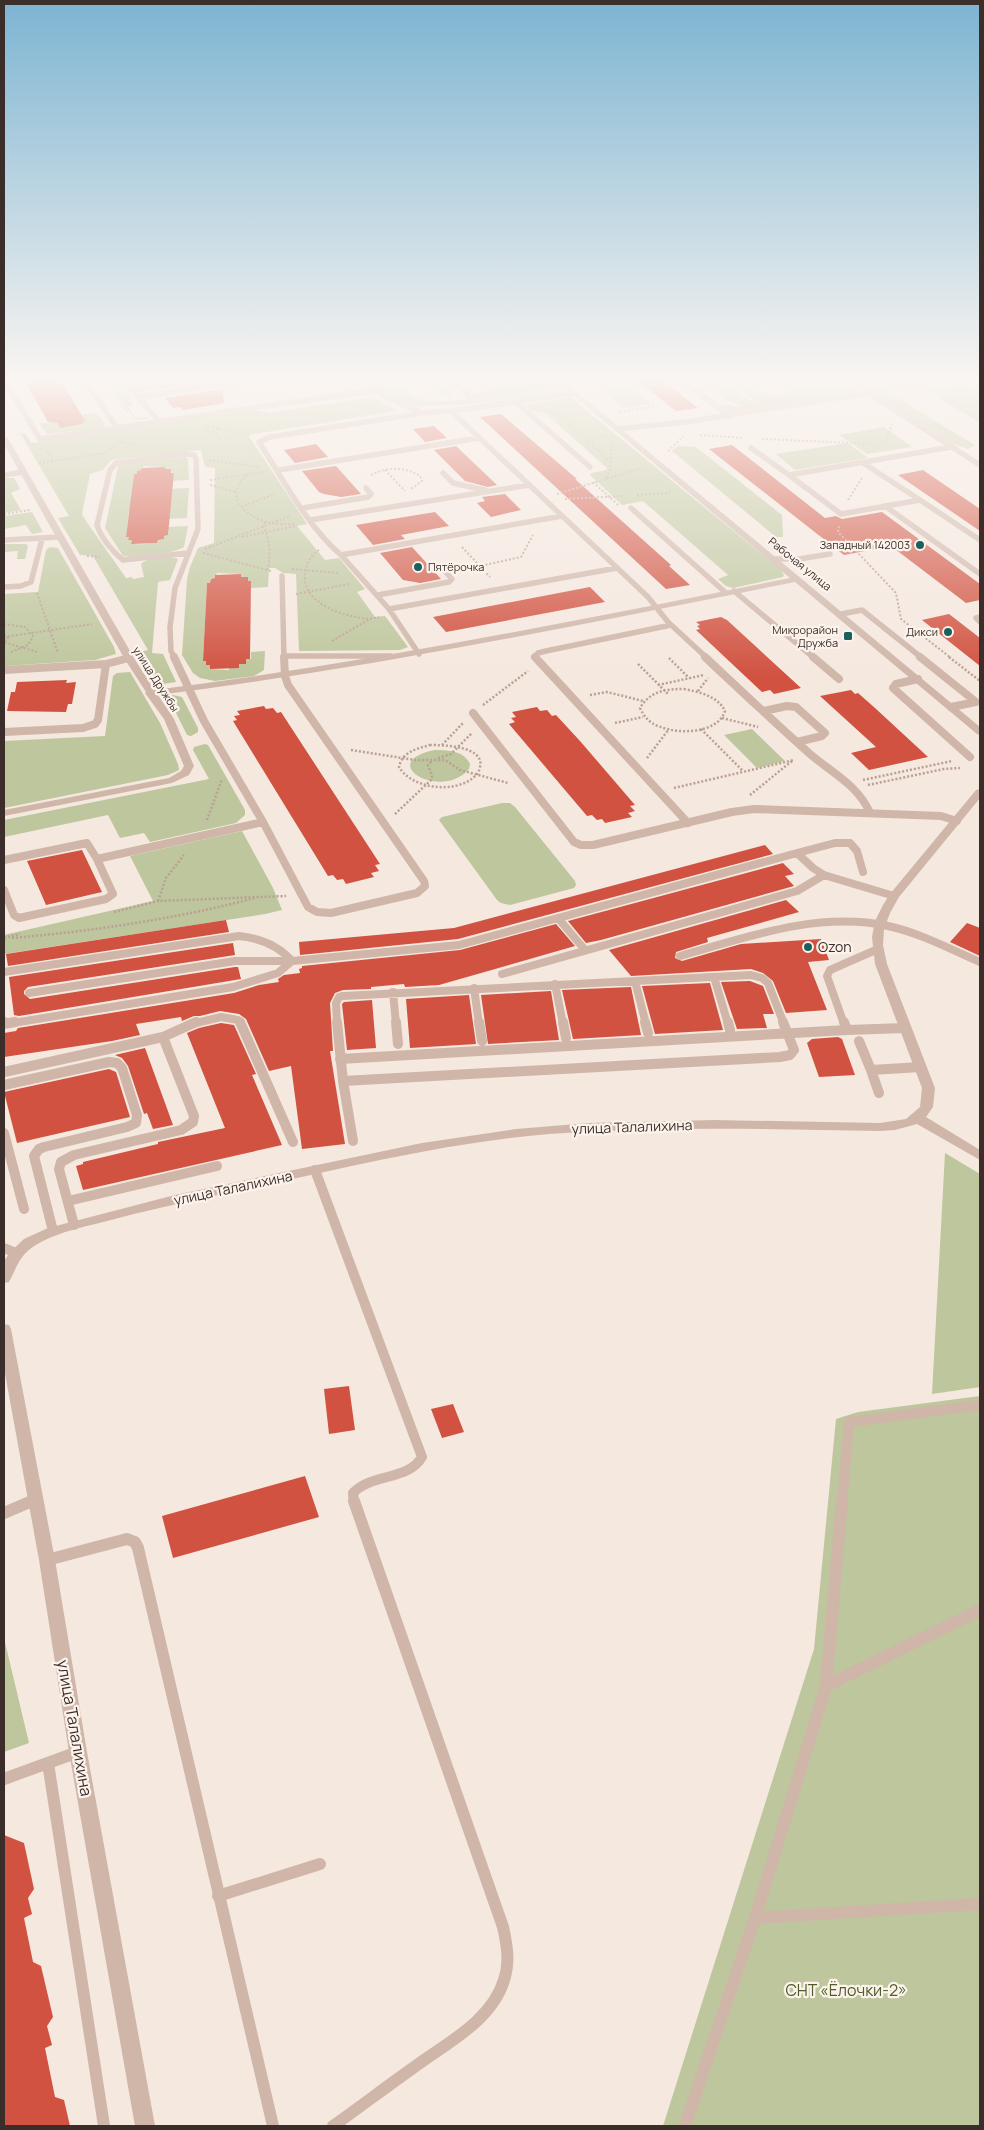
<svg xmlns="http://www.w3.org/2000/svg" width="984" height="2130" viewBox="0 0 984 2130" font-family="Manrope,sans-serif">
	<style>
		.green { fill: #bdc69c }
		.building { fill: #d15241 }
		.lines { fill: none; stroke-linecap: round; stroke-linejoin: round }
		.path-far1 { stroke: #bb9f93; stroke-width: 2; stroke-dasharray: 2 2; stroke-linecap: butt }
		.path { stroke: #bb9f93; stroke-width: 2.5; stroke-dasharray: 2 2; stroke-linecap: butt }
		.service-far3 { stroke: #cfb6a9; stroke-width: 5.5 }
		.service-far2 { stroke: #cfb6a9; stroke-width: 8 }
		.service-far1 { stroke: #cfb6a9; stroke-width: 10 }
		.service { stroke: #cfb6a9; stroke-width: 12 }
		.minor { fill: #cfb6a9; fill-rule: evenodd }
		.poi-dot { fill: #1a615e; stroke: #fcf3ec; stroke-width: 2 }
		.labels { text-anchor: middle; stroke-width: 4.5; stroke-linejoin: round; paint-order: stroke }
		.far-poi-label { font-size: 11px; fill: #3b2d29; stroke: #fcf3ec; text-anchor: end }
		.far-street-label { font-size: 11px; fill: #3b2d29; stroke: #fcf3ec }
		.poi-label { font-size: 14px; fill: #3b2d29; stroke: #fcf3ec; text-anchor: start }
		.street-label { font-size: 14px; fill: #3b2d29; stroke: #fcf3ec }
		.near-street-label { font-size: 16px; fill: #3b2d29; stroke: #fcf3ec }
		.near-park-label { font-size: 16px; fill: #505c2a; stroke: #fcf3ec }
	</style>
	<rect width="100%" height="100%" fill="#f5e8df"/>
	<!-- green -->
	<path class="green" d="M129,379L188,380C172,382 140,394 129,379Z
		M371,379H437L453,396C441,400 435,386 425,381L401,384C405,390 411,397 418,399C442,407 519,391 548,387H557L562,390L556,393L458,405L418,406L411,405L384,393Z
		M494,379H546C536,386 488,395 479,388L502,384Z
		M606,379H620L650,404L623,408L597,386L611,384Z
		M697,379H719L744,398L759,403L726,379C742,379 743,386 755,391C764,394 774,396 783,396L788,391L773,379H787L807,388L838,384L855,388L861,392L732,414L721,406L725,404L736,407L743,406L726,400Z
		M869,379H923L915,385L889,390L897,398L975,445L968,449L953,444L865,389L858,382Z
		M966,380L980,388V423L929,392Z
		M121,390H126L132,397L128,398L133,405L128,407L136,418L147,417L149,419L136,420L115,393Z
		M570,397L781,570L784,575L783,577L733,588L726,586L718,579L728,575L643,501L622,505L590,475L592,473L606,470L607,468L545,413L532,411L525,405Z
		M366,398L377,399L397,411L248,435L307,524L297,526L325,560L339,558L365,589L357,592L375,617L385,616L408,647L400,650L299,651L296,574L283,573L275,568H269L268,587L251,588V581H248V577H241V574L217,573L215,578L211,579L210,583H207L203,661H206V665H210V669L229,670V668H239V664H246V659H251V652L265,651L264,670L254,676L215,681L200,678L193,673L182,655L187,579L190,567L198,548L214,543L215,468L205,467L201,450L111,460L103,470L90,474L82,514L86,521L126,578L132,577L133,579L144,577L141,564C147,557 170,555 178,559L170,580L158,582L152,653L163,654L176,682L163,684L153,681L136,653L148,650L93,556L80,555L58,518L69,516L20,433L26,434L31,443L253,410L272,413Z
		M96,413L105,423L104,427L49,434L46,433L39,423H58L61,428L83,425L82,422H85L82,415Z
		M884,427L912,447L867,454L839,435Z
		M848,443L868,458L795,470L776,454Z
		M678,446L696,447L782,515L783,537H776L672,451Z
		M185,457L188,459L189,480L170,481L174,478V473L165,469V467L144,466L141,470L138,471L137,474H134L131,498L132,511H129L126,537H129L128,540H132L131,543C140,546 148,543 157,543L158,540L164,539V536L168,535L169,530H165V527L188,526L184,547C175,553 135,559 123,556L105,528L118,467L119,465Z
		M4,478H14L20,489L11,493L21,510L4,513Z
		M189,488L187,518L166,519V515H170L169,489Z
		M32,512L43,532L32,534L26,525L4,529V516Z
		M4,544H26L28,546L25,559H17L18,551L4,552Z
		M50,547L58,548L114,647L116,654L95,660L4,666V594L38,592L46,550Z
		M130,672L160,723L178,764L179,770L168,775L4,808V741L105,736L113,676L117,673Z
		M173,695L182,697L198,728V732L191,736L187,735L176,713L166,698Z
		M752,729L785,761L757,768L724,735Z
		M205,744L208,745L245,810V815L236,823L150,842L144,833L120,838L108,815L4,837V820L209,779L193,750L194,747Z
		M435,750C449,750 464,751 470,764L469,769C441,802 374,762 435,750Z
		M502,803H510L515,807L575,881L576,885L574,888L510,905L501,903L497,900L439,820L442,817Z
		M242,831L273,888L282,910L265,914L4,954V935L153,901L130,856Z
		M945,1153L980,1174V1387L932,1394Z
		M980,1396V2126H663L814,1649L836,1419L858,1412Z
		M4,1638L29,1743L4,1752Z"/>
	<!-- building -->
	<path class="building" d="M26,379H56L59,383H62L86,422H82L83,424L60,428L58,423L48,422L26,383H28Z
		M635,379H661L698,408L676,411Z
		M223,389L224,403L183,410L180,407L173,408L165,398Z
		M501,414L577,479H575L671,565L669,566L690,585L666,589L480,417Z
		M434,426L447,438L425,442L413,429Z
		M316,444L328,457L295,463L284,450Z
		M732,445L825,518L836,516L842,519L882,512L980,584V600L966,603L891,546L844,555L709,449Z
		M456,446L497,485L488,487L465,481L434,450Z
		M336,466L361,494L341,497L324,494L319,492L302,471Z
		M165,467V469H171V473H174L168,535L164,536V539L158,540L157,543L131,544L132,540H128L129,537H126L134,474H137V471L141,470L142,468Z
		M923,470L980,509V531L898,475Z
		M505,494L521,510L491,517L477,503L485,501L482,497Z
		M435,512L449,526L401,535L405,539L373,545L356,525Z
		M412,547L441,579L420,583L403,580L380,553Z
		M241,574V577H248V581H251L250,659H246V664H239V668L210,669V665H206V661H203L207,583H210L211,579L215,578V575Z
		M590,587L605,602L446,632L433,617Z
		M949,614L980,638V666L922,620Z
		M721,617L727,620L801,688L774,694L770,690L762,692L696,630L700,629L697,626L700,625L696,622Z
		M67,680L66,683L76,682L72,704H68L66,712L7,711L11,692H15L17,682Z
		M851,690L855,694L858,693L875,708L928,757L869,770L851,753L876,747L820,696Z
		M264,706L266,709L273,708L277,713L281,712L380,864L375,865L379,871L371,873L374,877L346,884L343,879L337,880L333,875L328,876L233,721L237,720L234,716L240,715L237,711Z
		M537,707L540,711L547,710L552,716L556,715L580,741L635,805L630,806L635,811L628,813L632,817L605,823L602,819L597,820L592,815L587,816L509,724L515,722L511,718L516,717L512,712Z
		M765,845L773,854L458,939L300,955L299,942L454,928Z
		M82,850L102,892L46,905L27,861Z
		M783,863L794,874L785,876L794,886L601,940L586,943L568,921Z
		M786,900L799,912L707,938L708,942L676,952L675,958L682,961L741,944L821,939L829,960L808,962L827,1010L786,1013L773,981L763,973L751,969L631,976L609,950Z
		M226,920L229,932L8,966L6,954Z
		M967,923L980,928V956L950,942Z
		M556,924L575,946L439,985L405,987L404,984L371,987V989L343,990L335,993L330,1003L333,1051H330L345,1144L302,1149L291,1066L269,1071L246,1019L239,1014L220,1011L200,1016H194L182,1021L181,1017L136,1024L140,1035L112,1041L4,1057V1033L16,1031L18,1028L234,993L259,985L279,982L278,979L284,975L300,973L299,969L302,968V966L460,950Z
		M233,943L235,955L28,987L24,991V994L30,999L235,967H238L241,979L19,1016L14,1015L9,977Z
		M750,981L763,986L774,1014H763L767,1028L737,1029L721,982Z
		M710,983L723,1030L655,1034L642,986Z
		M631,987L641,1035L573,1039L562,990Z
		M551,991L559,1040L488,1044L481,995Z
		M469,995L476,1044L410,1048L406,999Z
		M372,1000L376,1048L347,1050L342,1004L344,1002Z
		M221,1023L234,1025L256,1074L252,1075L282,1145L83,1190L76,1166L83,1164V1162L158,1144V1142L225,1128L187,1033L199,1028Z
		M838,1037L842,1039L855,1075L819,1077L807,1043L812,1039Z
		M145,1048L173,1125L153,1129L147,1113L144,1114L128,1066L122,1058L115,1055Z
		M109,1069L116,1072L130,1117L17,1143L4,1092Z
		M349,1386L355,1430L329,1434L324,1389Z
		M453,1404L464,1432L442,1438L431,1409Z
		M305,1476L319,1517L173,1558L162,1516Z
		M4,1835L24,1843L34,1889L28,1898L32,1914L24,1918L33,1962L41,1966L53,2017L47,2026L52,2045L45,2048L55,2097L64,2100L70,2126H4Z"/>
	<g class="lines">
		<!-- path-far1 -->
		<path class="path-far1" d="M914,387L980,393
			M888,389L951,379
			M114,391V394L128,413
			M553,410L611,462
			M620,412L655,406
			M209,426H215L219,429L208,431L205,429Z
			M219,429L250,435
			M214,431L221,440
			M700,435L743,438
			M762,439L878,444
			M121,442L137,446
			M588,442L605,436
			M885,444L892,424
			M110,450L121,441
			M47,451L54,461
			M668,451L684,436
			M209,460L260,467
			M39,463L107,453
			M385,470L405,491
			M247,475C222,497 246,518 271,523C279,525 287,524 295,524
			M371,475C387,467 404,466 420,476L422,481L411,489
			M606,478L610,469L612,442
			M210,480L263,472
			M593,482L618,505
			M210,485L236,492
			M557,494L642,468
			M637,495L668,493L670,491
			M565,499L623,496
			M848,500L862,478
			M241,507L275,494
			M4,514L30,510
			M265,522L263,526C271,540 270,554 268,570
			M839,526L838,532L896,593L901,619L951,658
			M242,537L295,526
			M462,547L490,577
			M205,549L290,516
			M319,550C312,554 308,561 306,569C297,603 344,617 370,619
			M203,553L271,571
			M87,556L100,557
			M292,569L338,573
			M462,570L521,557L533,535
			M37,593L58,653
			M296,594L349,584
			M4,624L25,627L33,636L28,645L9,653
			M4,634L8,638L4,642L37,652
			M4,637L92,624
			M332,641L370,619L379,617"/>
		<!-- path -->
		<path class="path" d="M949,657L980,681
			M669,658L689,678
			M638,664L669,695
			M658,685L704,675
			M684,689C699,692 718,696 725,711C717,736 671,735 652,723C646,719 643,714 640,708C650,691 666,689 684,689Z
			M698,691L708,678
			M590,695L607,692L643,701
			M483,705L528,671
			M722,718L758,727
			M615,723L643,717
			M701,729L743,771
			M430,745C443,745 485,746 480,767C479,771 478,774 474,777C455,794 412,789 399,767C402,752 416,749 430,745Z
			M442,745L464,722
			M351,750L415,760H445L460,770L508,783
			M438,758L451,754L472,733
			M647,758L669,729
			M863,780L952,761
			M868,785L944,769L960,768
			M674,788L794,760
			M750,795L792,761
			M395,814L431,780L432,776L428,765L432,761
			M207,820L222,779
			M158,901L166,878L184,855
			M114,912L158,901L286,896
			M4,938L20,934
			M12,938C94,931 175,919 255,898"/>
		<!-- service-far3 -->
		<path class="service-far3" d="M84,379L117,428
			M123,379L159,422
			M365,379L384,396L422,413
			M451,379L470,397L561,382
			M679,379L730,416
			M4,380L40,439L376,390
			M132,390L198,381
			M138,397L258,379
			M516,402L590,467
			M451,411L648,597L668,622L707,658
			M617,429L686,422L868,393L980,465
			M751,448L789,475
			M863,463L920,500L841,514L789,475L951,447
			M279,470L479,438
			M443,473L453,483L485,490
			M4,475L23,472
			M920,500L980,540
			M885,506L980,574
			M303,508L368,497L371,494L366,488
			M631,508L726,593
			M562,516L341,555C307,526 283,479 259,442L270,437L422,413L451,411L574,393
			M310,520L529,485
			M4,540L60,537
			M341,555L389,609
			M775,559H799L830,554
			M282,576L284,658
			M4,587L21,586L31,582L42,539
			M734,591L814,658
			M378,595L449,582L452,579L440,566
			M841,614L862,610L922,658
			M980,617L976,618L980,622
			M419,654L389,609L617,568
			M285,656H391
			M175,658L171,651L170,627L175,588L198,529L196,458L194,455L185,454L116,463L110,470L97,525C101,538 113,552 123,560L188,553
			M536,658L535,657L538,653L546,651L671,625"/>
		<!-- service-far2 -->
		<path class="service-far2" d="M174,657L204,721L263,822L308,907L317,912L331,913L417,893L425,886L424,881L288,685L285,676L284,657
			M535,657L688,823
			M705,657C740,690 775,723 810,754C832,773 858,785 870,813
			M813,657L839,679
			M920,657L976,702L951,707
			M4,670L106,664L129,658
			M918,679L896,684L893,688L970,757
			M764,711L787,706L796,707L825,733L822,736L797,742
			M473,713L574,842L581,845H593L732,812L754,809L941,816L957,821
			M4,732L83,728L95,724L98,720L106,664
			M797,853L835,843H850L857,851L863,872
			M97,859L263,822
			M4,860L87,843L97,859L113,894L106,899L19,918L14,915L4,890
			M558,918L585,950
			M680,956C747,937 818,911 888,926C920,933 950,949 980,962
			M4,972L239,936C260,938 278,945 292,961
			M502,974L797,891L824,875
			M714,977L728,1024
			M635,981L646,1024
			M555,984L563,1024
			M474,988L479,1024
			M393,992L396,1024
			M29,993L235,961H292L459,945L797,853L813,868L824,875L894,896
			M4,1021V1024
			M7,1024L233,987L278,973L292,961
			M192,1024L221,1017L238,1020L240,1024
			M337,1024L336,1003L339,997L343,996L751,975L762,978L768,983L784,1024
			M844,1024L827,976L830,970L878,949"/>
		<!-- service-far1 -->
		<path class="service-far1" d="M4,1022V1024L15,1022
			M240,1022L293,1142
			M337,1022L343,1081
			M396,1022L398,1044
			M479,1022L482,1041
			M563,1022L566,1038
			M645,1022L648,1033
			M728,1022L730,1030
			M844,1022L847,1030L905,1028
			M163,1037L196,1022
			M859,1041L871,1070L921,1067
			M340,1059L847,1030
			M871,1070L879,1093
			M4,1072L163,1037L194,1116L193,1122L181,1130L74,1155L61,1162L59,1169L74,1225
			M343,1081L353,1141
			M343,1081L780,1057L790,1055L794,1050L783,1022
			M4,1085L109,1062L117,1063L122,1068L137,1115L136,1123L127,1127L44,1147L39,1149L34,1156L53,1231
			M4,1133L24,1209
			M315,1170L422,1457C408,1481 372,1473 353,1493L354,1503
			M68,1201L217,1166
			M4,1248L16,1253
			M29,1503L35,1500
			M842,1503L849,1422L980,1405"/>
		<!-- service -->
		<path class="service" d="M4,1513L32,1501
			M47,1560L127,1539L135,1542L138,1548L273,2126
			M826,1686L980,1610
			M48,1763L104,2126
			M4,1779L78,1752
			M218,1896L320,1864
			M755,1918L826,1686L842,1501
			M333,2126C360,2107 386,2087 413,2068C445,2044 492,2021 504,1980C510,1962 507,1945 503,1927L354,1501
			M685,2126L755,1918L980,1904"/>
		<!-- minor -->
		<path class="minor" d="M554,379H561L980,727V735L977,734L795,582C583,624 372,668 158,695L174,719L194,766L189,775L172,783L4,816V810L169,778L181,771L184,766L164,719L145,693L146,692L124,658L4,444V436L8,438L134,658L154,690C368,663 579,620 790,578Z
			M980,789V798L899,897L890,913L884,929L883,945L887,964L935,1088L933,1107L926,1117L980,1150V1160L917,1124L895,1130L880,1131C770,1129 659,1126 549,1134C440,1143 333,1171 227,1193C186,1202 144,1211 103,1222C83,1227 61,1232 43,1241C20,1253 20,1261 9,1282L4,1283V1261L11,1251L24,1239L48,1228L175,1195L422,1143L516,1129L589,1123L714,1120L880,1123L906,1119L920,1107L922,1088L875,964L872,937L875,921L883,905L890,894L976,790Z
			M4,1324L9,1325L11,1329L55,1560L87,1752L155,2126H135L69,1752L39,1560L4,1368Z"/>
	</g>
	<!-- sky -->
	<linearGradient id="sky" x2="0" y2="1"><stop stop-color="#7cb4d2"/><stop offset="0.56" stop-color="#faf5f1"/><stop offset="1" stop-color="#faf5f1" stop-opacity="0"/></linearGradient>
	<rect width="984" height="677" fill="url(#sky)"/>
	<!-- markers -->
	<g class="poi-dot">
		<circle cx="920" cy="545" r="5"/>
		<circle cx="418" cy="567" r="5"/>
		<circle cx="948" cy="632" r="5"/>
		<rect x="843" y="631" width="10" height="10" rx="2.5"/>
		<circle cx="808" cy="947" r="5"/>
	</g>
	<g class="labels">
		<!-- far-poi labels -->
		<g class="far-poi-label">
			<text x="910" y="549">Западный 142003</text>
			<text x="428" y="571" text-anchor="start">Пятёрочка</text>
			<text x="838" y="634">Микрорайон<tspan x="838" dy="13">Дружба</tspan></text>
			<text x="938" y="636">Дикси</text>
		</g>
		<!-- far-street labels -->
		<g class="far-street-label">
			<text transform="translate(800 564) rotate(39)" y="4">Рабочая улица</text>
			<text transform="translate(156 679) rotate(57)" y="4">улица Дружбы</text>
		</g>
		<!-- poi labels -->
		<g class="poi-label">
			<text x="818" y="952">Ozon</text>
		</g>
		<!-- street labels -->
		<g class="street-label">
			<text transform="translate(632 1127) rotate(-2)" y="5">улица Талалихина</text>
			<text transform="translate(233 1188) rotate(-12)" y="5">улица Талалихина</text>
		</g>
		<!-- near-street labels -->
		<g class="near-street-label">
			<text transform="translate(75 1728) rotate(80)" y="6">улица Талалихина</text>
		</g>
		<!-- near-park labels -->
		<g class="near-park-label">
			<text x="846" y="1996">СНТ «Ёлочки-2»</text>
		</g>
	</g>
	<!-- border -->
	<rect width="984" height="2130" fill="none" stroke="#3b2d29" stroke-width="10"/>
</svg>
